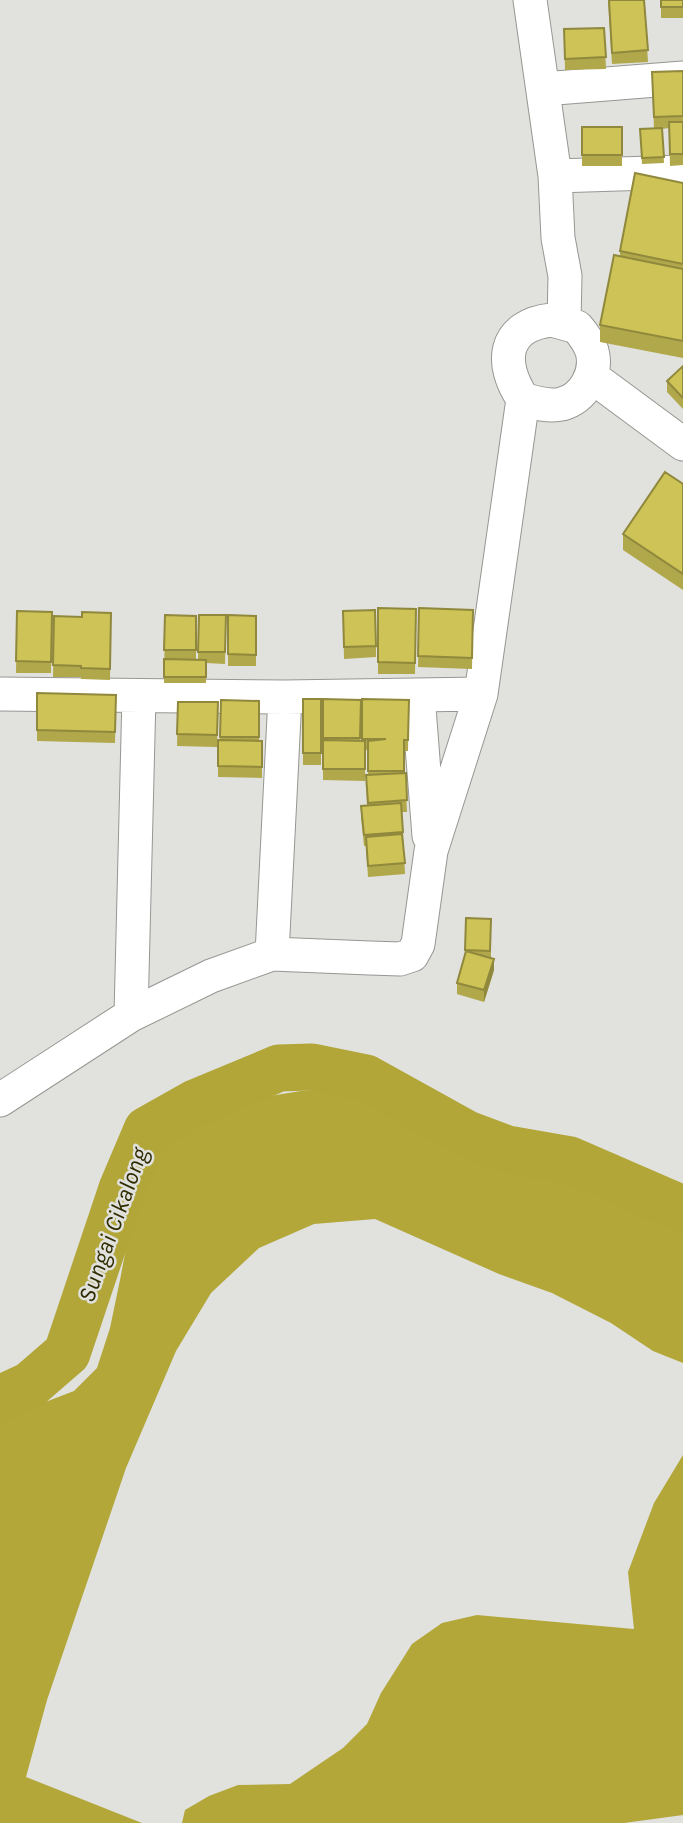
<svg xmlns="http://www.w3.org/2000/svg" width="683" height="1823" viewBox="0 0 683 1823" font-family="Karla,sans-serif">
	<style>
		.forest { fill: #b2a738 }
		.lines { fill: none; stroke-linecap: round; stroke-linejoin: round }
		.river { stroke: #b1a637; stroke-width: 47 }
		.minor-casing { stroke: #969693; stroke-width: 35 }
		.minor { stroke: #fff; stroke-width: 33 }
		.wall { fill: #b0a84a }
		.shaded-wall { fill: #90883c }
		.building { fill: #cdc356; stroke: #90883c; stroke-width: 2 }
		.labels { text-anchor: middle; stroke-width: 5; stroke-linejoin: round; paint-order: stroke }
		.water-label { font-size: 24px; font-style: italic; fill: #302c00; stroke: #e1e1de }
	</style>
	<rect width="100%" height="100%" fill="#e1e1de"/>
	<!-- forest -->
	<path class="forest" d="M345,1088L480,1156L515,1164L561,1170L596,1188L658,1213L683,1226V1363L653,1351L611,1323L552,1293L499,1274L375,1219L314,1224L259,1248L211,1293L176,1351L126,1468L47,1700L26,1777L142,1823H0V1415L22,1411L74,1391L97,1368L110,1328L120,1280L130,1227L135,1170L159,1146L206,1114L257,1098L301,1091Z
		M683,1455V1815L624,1823H182L185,1810L209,1796L238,1785L290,1784L343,1748L367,1724L381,1693L412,1644L442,1623L477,1615L634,1629L628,1572L654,1503Z"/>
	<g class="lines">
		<!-- river -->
		<path class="river" d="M0,1399L30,1385L67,1353L122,1189L147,1130L195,1103L279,1068L312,1067L366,1078L467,1134L507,1149L570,1160L683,1209"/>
		<defs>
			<path id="minor" d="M530,0L555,176L558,238L565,276L564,322
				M543,89L683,78
				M555,176L683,172
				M552,320L577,327C583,334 589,342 592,351C598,373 584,398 562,404C549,407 535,403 523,399C499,364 502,325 552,320Z
				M591,376L683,444
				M0,694L285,697L481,694L523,399
				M418,695L429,836
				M272,954L285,697
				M131,1015L139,696
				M0,1100L131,1015L211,976L272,954L370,958L400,959L412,955L418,944L431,851L481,694"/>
		</defs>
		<!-- minor casing -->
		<use href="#minor" class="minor-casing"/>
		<!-- minor -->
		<use href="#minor" class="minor"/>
	</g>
	<!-- wall -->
	<path class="wall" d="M608,0H644L648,62L612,64Z
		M661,0H683V18H661Z
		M604,28L606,69L565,70L564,29Z
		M683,71V165L670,166L669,128L662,129L664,163L642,164L640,129H654L652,72Z
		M582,127H622V166H582Z
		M683,183V358L600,342V325L620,257V251Z
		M683,366V409L667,392V381Z
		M683,484V590L623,550V534Z
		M378,608L416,609L415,674H378Z
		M419,608L473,610L472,669L418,667Z
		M17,611L52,612L51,673H16Z
		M343,611L376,646V657L344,659Z
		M111,613L110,680L81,679V677H53L54,616L82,617Z
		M165,615L196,616V660H198L199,615H226L225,664L206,663V683H164Z
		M228,615L256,616V666H228Z
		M37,693L116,695L115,743L37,741Z
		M303,699H321V765H303Z
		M362,699L409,700L408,751H404L407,812H402L405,874L368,877L366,846H364L361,817V806H367L366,775H368V750H365V781L323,780V738L361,700L360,741H362Z
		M221,700L259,701V741H262V778L218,777V740H220Z
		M178,702H218L217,747L177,746Z
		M466,918L491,919V958L494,970L484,1002L457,994V983L465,955Z"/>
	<!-- shaded-wall -->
	<path class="shaded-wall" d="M494,959V970L484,1002V990Z"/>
	<!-- building -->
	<path class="building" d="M609,0H644L648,50L612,53Z
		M661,0H683V7H661Z
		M604,28L606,57L565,59L564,29Z
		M683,71V116L654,117L652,72Z
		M669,122H683V154H670Z
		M582,127H622V155H582Z
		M662,128L664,157L642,158L640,129Z
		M635,173L683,183V264L620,251Z
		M614,255L683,269V341L600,325Z
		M683,366V398L667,381Z
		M665,472L683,484V574L623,534Z
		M378,608L416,609L415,663L378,662Z
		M419,608L473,610L472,658L418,656Z
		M375,610L376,646L344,647L343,611Z
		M17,611L52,612L51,662L16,661Z
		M82,612L111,613L110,669L81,668V666L53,665L54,616L82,617Z
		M165,615L196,616V650H164Z
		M199,615H226L225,652H198Z
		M228,615L256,616V655L228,654Z
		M164,659L206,660V677H164Z
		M37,693L116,695L115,732L37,730Z
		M303,699H321V753H303Z
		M323,699L361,700L360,738H323Z
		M362,699L409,700L408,740H404V771H368V741L386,739H362Z
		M221,700L259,701V737H220Z
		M178,702H218L217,735L177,734Z
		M218,740L262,741V767L218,766Z
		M323,740L365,741V769H323Z
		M406,773L407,800L368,803L366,775Z
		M401,803L403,832L364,835L361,806Z
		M402,834L405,863L368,866L366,837Z
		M466,918L491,919L490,951L465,950Z
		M466,951L494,959L484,990L457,983Z"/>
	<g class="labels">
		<!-- water labels -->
		<g class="water-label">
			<text transform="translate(113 1225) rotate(-70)" y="8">Sungai Cikalong</text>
		</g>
	</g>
</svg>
